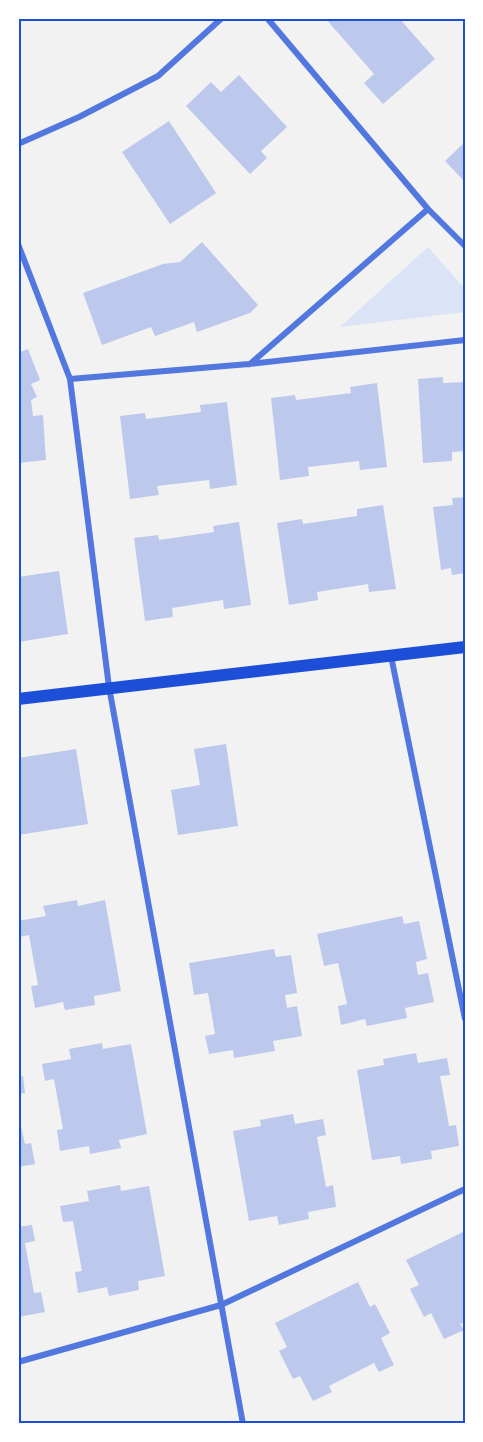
<svg xmlns="http://www.w3.org/2000/svg" width="483" height="1442" viewBox="0 0 483 1442" font-family="Roboto,sans-serif">
	<style>
		.green { fill: #dbe4f7 }
		.building { fill: #bdc9ec }
		.lines { fill: none; stroke-linecap: round; stroke-linejoin: round }
		.minor { stroke: #5277de; stroke-width: 6 }
		.secondary { stroke: #1d4ed8; stroke-width: 12 }
		.neatline { fill: none; stroke: #1d4ed8; stroke-width: 2 }
	</style>
	<rect width="100%" height="100%" fill="#f2f2f2"/>
	<!-- green -->
	<path class="green" d="M428,247L465,289V312L340,327Z"/>
	<!-- building -->
	<path class="building" d="M325,18H399L435,59L383,104L364,83L374,74Z
		M239,75L287,127L261,151L267,158L250,174L186,106L211,82L221,92Z
		M169,121L216,193L170,224L122,152Z
		M465,142V182L445,161Z
		M202,242L258,305L250,313L197,332L194,322L155,336L151,327L102,345L83,293L163,264L180,262Z
		M28,349L40,380L31,384L37,397L31,400L33,416L43,415L46,460L18,463V353Z
		M443,377V383L465,382V451L452,452V461L423,463L418,379Z
		M377,383L387,467L360,470L359,461L308,467L309,476L280,480L271,398L295,395L296,400L351,393L350,387Z
		M227,402L237,485L210,489L209,480L157,486L159,495L130,499L120,416L145,413L146,419L201,412L200,405Z
		M465,497V573L452,575L451,568L441,570L433,507L453,505L452,498Z
		M383,505L396,589L369,592L368,584L317,592L318,600L289,605L277,523L302,519L303,524L357,516V509Z
		M239,522L251,605L224,609L223,600L172,608L173,617L145,621L134,538L158,535L159,540L214,532L213,526Z
		M59,571L68,634L18,642V577Z
		M226,744L238,826L178,835L171,790L200,785L194,749Z
		M76,749L88,824L18,835V758Z
		M77,900L78,906L105,900L121,991L94,996L95,1005L65,1010L63,1002L35,1008L31,986L38,985L29,935L19,937L18,921L46,916L43,906Z
		M402,916L404,924L419,921L427,959L416,962L418,975L428,973L434,1002L405,1008L407,1018L367,1026L365,1019L341,1025L338,1006L347,1004L338,963L324,966L317,934Z
		M274,949L276,957L291,955L297,993L285,995L287,1008L297,1006L302,1036L273,1041L275,1051L234,1058L233,1050L209,1054L205,1036L215,1034L208,993L194,995L189,963Z
		M102,1043L103,1049L131,1044L147,1134L119,1140L121,1148L90,1154L89,1146L60,1151L57,1130L63,1129L54,1079L45,1081L42,1064L71,1059L69,1049Z
		M416,1053L418,1063L447,1058L450,1075L440,1076L449,1126L456,1125L459,1146L431,1151L432,1159L401,1164L400,1156L372,1160L357,1070L384,1065L383,1059Z
		M23,1076L25,1093L18,1094V1077Z
		M18,1113L25,1144L31,1143L35,1164L18,1167Z
		M293,1114L295,1124L323,1119L326,1135L317,1137L326,1187L333,1185L336,1207L308,1212L309,1219L279,1225L277,1216L249,1221L233,1131L261,1126L260,1120Z
		M120,1185L121,1191L149,1186L165,1276L138,1281L139,1290L109,1296L107,1287L78,1293L75,1272L82,1271L73,1221L63,1222L60,1206L89,1201L87,1191Z
		M32,1225L35,1241L25,1243L34,1293L41,1292L45,1312L18,1317V1227Z
		M465,1231V1322L460,1324L464,1330L444,1339L431,1313L424,1317L410,1289L419,1285L406,1260Z
		M358,1282L370,1307L375,1304L390,1333L381,1338L394,1365L379,1372L374,1363L329,1386L332,1392L313,1401L300,1376L293,1379L279,1351L287,1347L275,1323Z"/>
	<g class="lines">
		<!-- minor -->
		<path class="minor" d="M267,18L428,209L465,246
			M18,144L79,117L158,76L222,18
			M18,244L70,379L109,687L243,1424
			M250,364L428,209
			M70,379L249,364L465,340
			M391,656L465,1019
			M18,1362L221,1305L465,1189"/>
		<!-- secondary -->
		<path class="secondary" d="M18,699L465,647"/>
	</g>
	<!-- border -->
	<rect width="483" height="1442" fill="none" stroke="#ffffff" stroke-width="39"/>
	<rect x="20" y="20" width="444" height="1402" class="neatline"/>
</svg>
